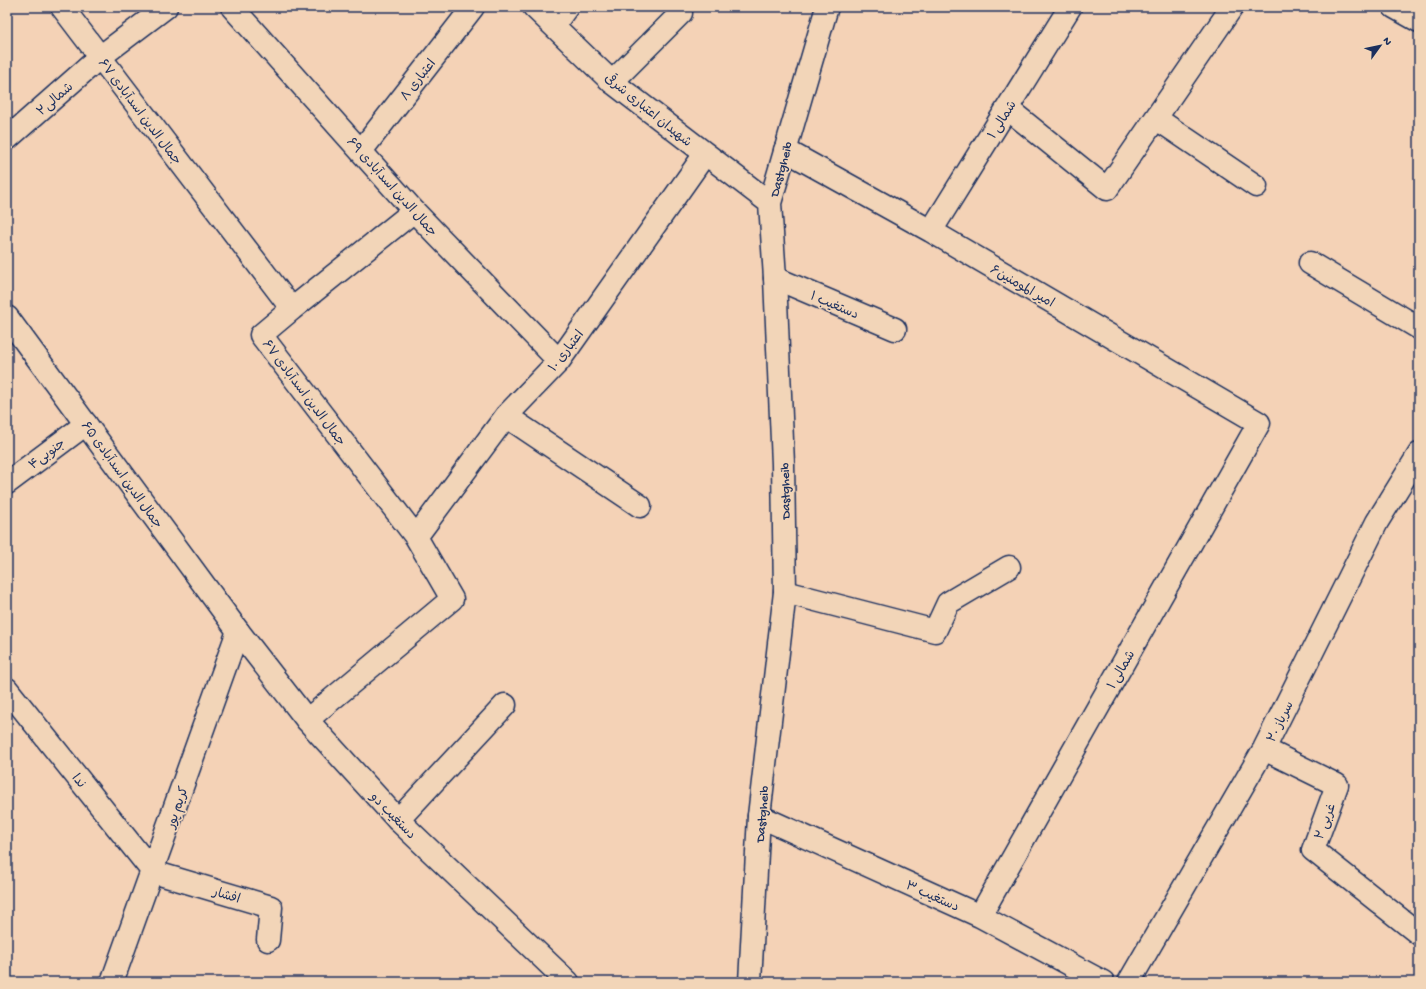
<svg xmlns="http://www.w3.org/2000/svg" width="1426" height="989" viewBox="0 0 1426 989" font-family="'Gochi Hand','Playpen Sans Arabic',sans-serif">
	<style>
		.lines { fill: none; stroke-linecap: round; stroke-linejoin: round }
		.minor-casing { stroke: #1b2f5e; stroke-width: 25 }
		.tertiary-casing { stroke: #1b2f5e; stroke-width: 25 }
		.minor { stroke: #f2d5b8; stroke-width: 22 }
		.tertiary { stroke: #f2d5b8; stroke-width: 22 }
		.labels { text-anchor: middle; stroke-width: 3.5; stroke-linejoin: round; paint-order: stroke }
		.street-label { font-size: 13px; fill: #1b2f5e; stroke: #f2d5b8 }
	</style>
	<rect width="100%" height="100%" fill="#f4d2b6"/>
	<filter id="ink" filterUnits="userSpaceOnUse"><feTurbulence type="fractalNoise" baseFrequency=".025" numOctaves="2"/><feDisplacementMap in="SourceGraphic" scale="8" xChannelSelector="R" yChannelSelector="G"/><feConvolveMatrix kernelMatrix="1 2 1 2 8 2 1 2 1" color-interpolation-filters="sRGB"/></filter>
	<g filter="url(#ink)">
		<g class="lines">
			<defs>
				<path id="minor" d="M62,7L292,309L261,335L416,537L452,599L307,720
					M232,7L414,211L559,361
					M1394,7L1419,21
					M554,25L567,7
					M612,82L681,13
					M1008,109L1107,189L1232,7
					M1157,119L1256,186
					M7,139L100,57L166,7
					M785,150L931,231L1259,423L980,916
					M361,151L473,7
					M931,231L1070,7
					M1310,263L1419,328
					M775,278L895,329
					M292,309L414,211
					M506,416L640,506
					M7,483L86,424
					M416,537L506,416L559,361L705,154
					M785,592L935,631L948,603L1009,567
					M7,689L153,872L271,907L268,940
					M1264,749L1337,785L1313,850L1419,934
					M759,816L980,916L1103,982
					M398,820L505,705
					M112,982L238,631
					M1129,982L1264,749L1377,522L1419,454"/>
				<path id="tertiary" d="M534,7L612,82L770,203
					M7,317L238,631L307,720L398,820L568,982
					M750,982L759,816L785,592L783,464L775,278L770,203L827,7"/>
			</defs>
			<!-- minor casing -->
			<use href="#minor" class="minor-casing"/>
			<!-- tertiary casing -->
			<use href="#tertiary" class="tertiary-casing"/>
			<!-- minor -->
			<use href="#minor" class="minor"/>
			<!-- tertiary -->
			<use href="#tertiary" class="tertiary"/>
		</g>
	</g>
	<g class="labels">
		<!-- street labels -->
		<g class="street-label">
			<text transform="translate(417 79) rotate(-52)" y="5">اعتباری ۸</text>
			<text transform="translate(54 98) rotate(-41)" y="5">شمالی۲</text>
			<text transform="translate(649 109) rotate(39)" y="5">شهیدان اعتباری شرقی</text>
			<text transform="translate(141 111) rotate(53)" y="5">جمال الدین اسدآبادی ۶۷</text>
			<text transform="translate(1001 119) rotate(-58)" y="5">شمالی ۱</text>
			<text transform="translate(780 169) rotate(-75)" y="5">Dastgheib</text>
			<text transform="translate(393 186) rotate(48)" y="5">جمال الدین اسدآبادی ۶۹</text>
			<text transform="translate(1023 285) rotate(30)" y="5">امیر المومنین۶</text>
			<text transform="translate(835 304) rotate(23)" y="5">دستغیب ۱</text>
			<text transform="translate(565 350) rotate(-52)" y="5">اعتباری ۱۰</text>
			<text transform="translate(305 392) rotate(53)" y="5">جمال الدین اسدآبادی ۶۷</text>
			<text transform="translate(46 453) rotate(-37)" y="5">جنوبی۴</text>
			<text transform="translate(123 474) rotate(54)" y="5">جمال الدین اسدآبادی ۶۵</text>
			<text transform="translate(784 491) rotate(-91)" y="5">Dastgheib</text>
			<text transform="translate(1120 669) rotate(-60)" y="5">شمالی ۱</text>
			<text transform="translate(1279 721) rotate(-64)" y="5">سرباز ۲۰</text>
			<text transform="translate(80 780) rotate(51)" y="5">ندا</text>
			<text transform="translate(176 807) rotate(-71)" y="5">کریم پور</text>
			<text transform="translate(761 814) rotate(-85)" y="5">Dastgheib</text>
			<text transform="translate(394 815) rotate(46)" y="5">دستغیب دو</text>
			<text transform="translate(1324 821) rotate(-69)" y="5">غربی ۲</text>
			<text transform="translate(227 894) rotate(17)" y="5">افشار</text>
			<text transform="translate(933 895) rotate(24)" y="5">دستغیب ۳</text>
		</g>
	</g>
	<!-- margin -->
	<rect width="1426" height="989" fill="none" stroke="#f2d5b8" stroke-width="24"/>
	<rect x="12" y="12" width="1402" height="965" fill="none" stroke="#1b2f5e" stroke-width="1.5" filter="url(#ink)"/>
	<!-- north arrow -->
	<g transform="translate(1380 46) rotate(57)" stroke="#f2d5b8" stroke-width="3" paint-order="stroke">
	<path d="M0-3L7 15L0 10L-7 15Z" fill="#1b2f5e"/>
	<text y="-6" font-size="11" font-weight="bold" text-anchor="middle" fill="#1b2f5e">N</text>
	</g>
</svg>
